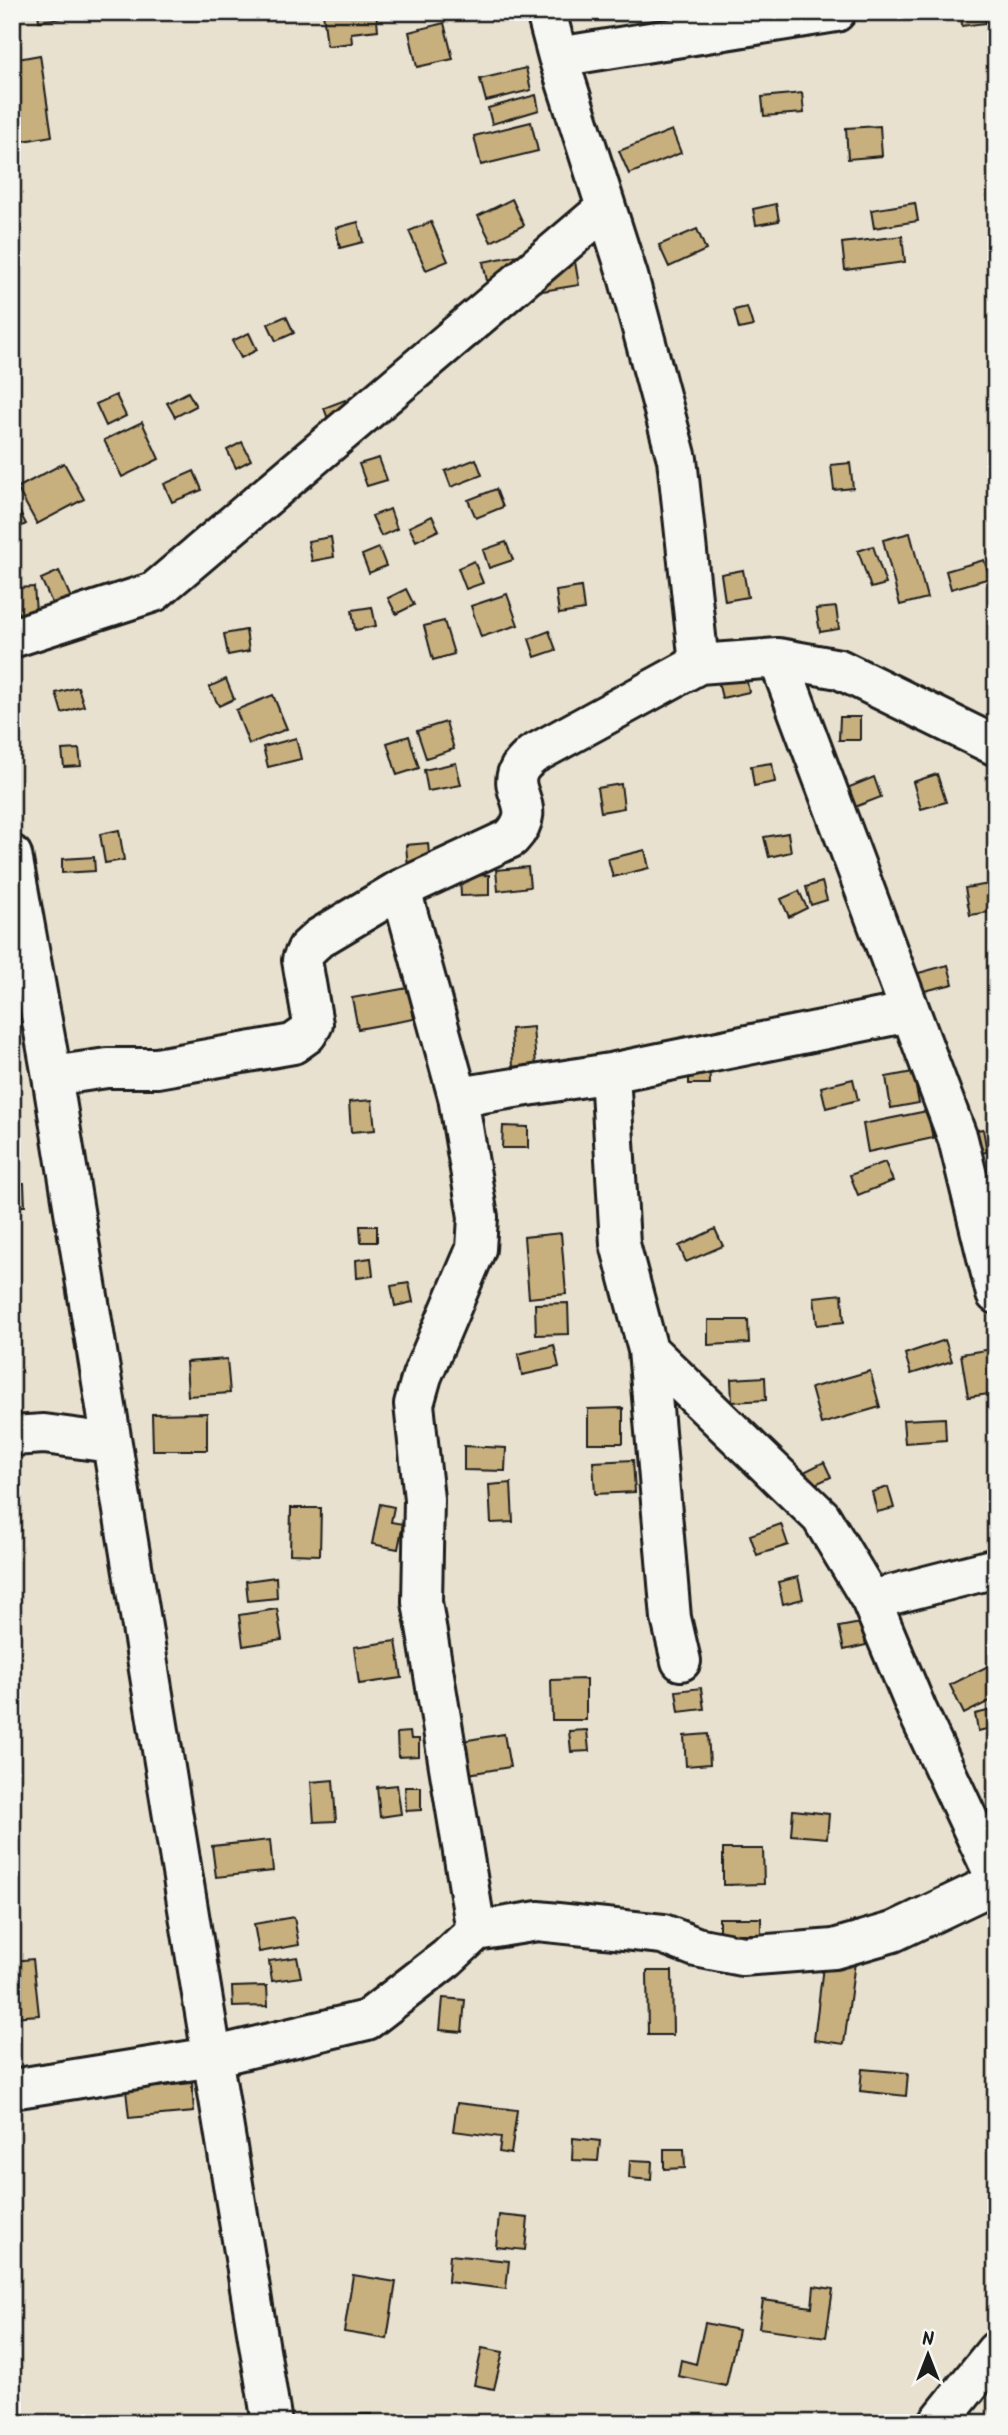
<svg xmlns="http://www.w3.org/2000/svg" width="1008" height="2435" viewBox="0 0 1008 2435" font-family="Kalam,sans-serif">
	<style>
		.building { fill: #c7af7e; stroke: #1c1c1c; stroke-width: 2 }
		.lines { fill: none; stroke-linecap: round; stroke-linejoin: round }
		.minor-casing { stroke: #1c1c1c; stroke-width: 44 }
		.minor { stroke: #f6f6f2; stroke-width: 38 }
	</style>
	<rect width="100%" height="100%" fill="#e8e1cf"/>
	<filter id="ink" filterUnits="userSpaceOnUse"><feTurbulence type="fractalNoise" baseFrequency=".0143" numOctaves="2"/><feDisplacementMap in="SourceGraphic" scale="14" xChannelSelector="R" yChannelSelector="G"/><feConvolveMatrix kernelMatrix="1 2 1 2 8 2 1 2 1" color-interpolation-filters="sRGB"/></filter>
	<g filter="url(#ink)">
		<!-- building -->
		<path class="building" d="M38,12H112L39,21Z
			M323,12H376L378,30L351,33L352,43L327,46Z
			M961,12H985L986,23L962,26Z
			M444,23L453,59L417,67L409,32Z
			M40,55L52,136L23,141L20,121L12,122V60Z
			M526,68L531,90L486,101L480,79Z
			M802,93L804,113L764,116L762,97Z
			M536,95L539,110L492,124L488,108Z
			M531,122L538,151L481,165L474,136Z
			M880,126L882,156L848,159L846,128Z
			M672,130L681,153L629,174L619,151Z
			M512,199L524,225L491,242L478,216Z
			M915,203L918,221L874,228L871,210Z
			M776,204L779,221L756,225L753,209Z
			M358,222L363,242L340,248L336,228Z
			M431,222L448,261L426,270L409,231Z
			M697,229L706,250L669,267L659,245Z
			M902,236L905,262L845,270L842,243Z
			M523,254L531,292L491,300L483,262Z
			M574,256L579,285L542,291L537,262Z
			M747,307L753,326L739,329L734,310Z
			M286,316L294,333L276,341L268,324Z
			M249,333L257,350L241,358L232,341Z
			M188,392L196,406L175,417L167,403Z
			M116,395L126,416L106,426L96,404Z
			M345,400L352,418L331,427L324,408Z
			M142,422L159,459L122,477L104,440Z
			M242,442L251,460L236,468L227,450Z
			M379,458L387,480L367,486L359,464Z
			M476,459L482,475L451,487L445,471Z
			M64,463L84,499L37,524L17,488Z
			M850,463L853,488L834,490L831,465Z
			M194,471L202,490L172,502L164,484Z
			M496,489L503,507L476,518L468,500Z
			M12,498L26,524L12,531Z
			M390,509L397,529L381,536L372,516Z
			M432,516L439,530L416,541L409,527Z
			M910,533L927,598L900,605L883,540Z
			M331,537L334,557L312,561L308,541Z
			M506,542L513,560L489,568L483,550Z
			M873,546L886,584L871,588L858,551Z
			M379,548L386,566L369,573L362,555Z
			M984,560L990,578L951,589L946,571Z
			M474,561L483,583L466,589L458,568Z
			M743,570L748,597L725,601L721,574Z
			M59,571L71,598L53,605L41,579Z
			M34,587L37,624L19,626L16,588Z
			M581,587L584,610L559,614L556,591Z
			M406,589L414,605L396,614L388,598Z
			M507,594L518,625L481,637L471,606Z
			M372,607L376,626L355,630L352,610Z
			M836,607L839,629L820,632L816,609Z
			M444,621L454,654L433,660L424,626Z
			M246,630L249,651L228,655L224,634Z
			M549,631L556,650L535,657L529,639Z
			M743,662L749,692L722,698L715,669Z
			M226,679L234,699L219,706L209,687Z
			M78,687L84,706L62,713L56,693Z
			M273,695L287,729L249,744L236,710Z
			M840,717H860V740H839Z
			M446,722L454,749L426,758L417,731Z
			M409,736L419,768L397,775L387,743Z
			M296,738L301,759L268,767L263,747Z
			M79,749L81,766L64,767L62,750Z
			M456,763L461,785L428,791L424,770Z
			M772,763L775,782L754,786L751,766Z
			M937,774L946,802L921,809L913,782Z
			M874,777L881,797L855,807L847,788Z
			M621,784L624,808L601,812L597,788Z
			M119,830L124,860L105,863L100,834Z
			M788,833L791,852L769,857L764,837Z
			M428,843L430,866L408,868L406,845Z
			M645,850L649,868L613,877L608,859Z
			M94,857L95,871L62,873V859Z
			M528,867L530,887L498,891L496,870Z
			M489,875V895L461,896L460,876Z
			M822,882L827,900L811,905L806,887Z
			M996,883V911L970,915L965,888Z
			M799,891L807,908L789,917L781,899Z
			M948,965L953,984L908,995L904,977Z
			M408,988L414,1019L358,1029L352,998Z
			M533,1027L536,1066L513,1068L511,1029Z
			M709,1061L710,1084H689V1063Z
			M913,1072L919,1103L891,1108L886,1077Z
			M853,1079L858,1100L826,1108L821,1087Z
			M372,1100L375,1130L351,1132L349,1102Z
			M927,1111L933,1138L868,1152L863,1124Z
			M503,1126L528,1127V1148H502Z
			M983,1129L987,1152L969,1155L965,1132Z
			M12,1146H16L19,1175H12Z
			M885,1162L893,1181L858,1195L850,1175Z
			M12,1183H24L25,1206H12Z
			M360,1226H377V1242H361Z
			M715,1229L723,1246L686,1262L679,1246Z
			M561,1233L566,1294L529,1298L524,1237Z
			M371,1258L373,1276L357,1278L356,1260Z
			M409,1283L413,1302L395,1306L391,1286Z
			M842,1294L844,1322L817,1325L814,1297Z
			M568,1303L569,1334L536,1335L535,1304Z
			M708,1320H748L749,1343L708,1345Z
			M945,1340L952,1361L911,1374L905,1354Z
			M554,1345L559,1367L522,1375L518,1354Z
			M992,1349L996,1369V1393L968,1397L961,1354Z
			M227,1359L230,1393L188,1396L186,1362Z
			M870,1371L880,1407L821,1424L811,1388Z
			M765,1377L766,1400L732,1402L731,1379Z
			M623,1408V1443H588V1409Z
			M207,1413V1450H153L152,1414Z
			M945,1418L946,1440L905,1443L903,1420Z
			M464,1446L506,1448L505,1471L464,1470Z
			M633,1460L635,1492L595,1494L593,1462Z
			M824,1462L831,1477L809,1487L802,1473Z
			M511,1483L513,1522L491,1523L489,1485Z
			M888,1487L894,1508L877,1512L872,1492Z
			M380,1504L394,1507L391,1522L403,1524L398,1549L372,1544Z
			M291,1508H321L320,1555L290,1554Z
			M781,1524L788,1545L757,1555L750,1535Z
			M276,1577L277,1598L248,1601L246,1581Z
			M798,1577L803,1599L783,1604L778,1582Z
			M277,1609L282,1640L243,1646L239,1615Z
			M861,1623L866,1645L844,1650L839,1627Z
			M396,1641L402,1678L359,1684L354,1647Z
			M996,1662V1698L964,1714L950,1685Z
			M586,1679V1720H552L551,1680Z
			M701,1688L704,1709L679,1712L676,1691Z
			M996,1709V1727L978,1731L975,1714Z
			M587,1730L589,1751L571,1752L569,1731Z
			M410,1732L411,1739H419V1756L398,1757L397,1733Z
			M504,1734L510,1767L468,1774L462,1741Z
			M708,1734L710,1764L686,1766L684,1736Z
			M333,1780L336,1821L314,1822L311,1782Z
			M397,1785L401,1814L380,1817L377,1787Z
			M405,1787H421V1810L406,1811Z
			M793,1810L829,1814L827,1838L791,1835Z
			M270,1840L273,1871L216,1877L212,1846Z
			M723,1849H763L764,1884L723,1885Z
			M294,1917L299,1945L259,1952L254,1924Z
			M719,1918H761V1934H719Z
			M297,1957L301,1977L272,1981L269,1961Z
			M824,1958L855,1962L844,2044L814,2040Z
			M33,1959L39,2015L12,2017V1961Z
			M647,1971H672L673,2035H648Z
			M267,1986L268,2006L233,2007L232,1987Z
			M443,1998L465,2000L462,2032L440,2030Z
			M862,2069L908,2073L906,2096L860,2091Z
			M192,2083L194,2112L129,2118L126,2090Z
			M457,2103L517,2110L511,2154L499,2152L501,2137L453,2131Z
			M573,2138L600,2141L598,2161L572,2160Z
			M664,2149H684L685,2168L664,2169Z
			M630,2160L652,2161L651,2180L629,2178Z
			M499,2215L528,2218L525,2250L496,2247Z
			M450,2255L509,2261L506,2289L448,2282Z
			M353,2275L396,2282L387,2339L344,2332Z
			M814,2286L833,2289L826,2337L759,2328L763,2300L812,2307Z
			M705,2323L738,2330L726,2386L678,2376L681,2360L696,2364Z
			M482,2348L503,2352L494,2389L474,2385Z
			M372,2414V2423H302V2415Z"/>
		<g class="lines">
			<defs>
				<path id="minor" d="M546,12L558,57L628,276L677,459L699,664
					M558,57L836,12
					M12,638L154,592L606,208
					M778,658L958,1139L996,1294
					M12,855L52,1076L272,2423
					M401,889L458,1097L610,1073L620,1244L648,1350L821,1517L871,1600L917,1710L996,1879
					M610,1073L910,1012
					M52,1076L107,1068H157L293,1044L307,1034L313,1024L302,960L307,949L319,938L401,889L511,838C541,806 505,793 520,768C523,763 528,759 532,755L699,664L778,658L839,669L996,746
					M458,1097L478,1217L476,1249L422,1376L414,1404L424,1499L422,1602L476,1931
					M648,1350L671,1618L681,1661
					M12,1436L44,1434L111,1443
					M871,1600L996,1568
					M12,2089L212,2057L367,2020L447,1958L476,1931L538,1921L663,1934L696,1947L742,1956L834,1949L893,1932L996,1883
					M938,2423L996,2351"/>
			</defs>
			<!-- minor casing -->
			<use href="#minor" class="minor-casing"/>
			<!-- minor -->
			<use href="#minor" class="minor"/>
		</g>
	</g>
	<!-- margin -->
	<rect width="1008" height="2435" fill="none" stroke="#f6f6f2" stroke-width="42"/>
	<rect x="21" y="21" width="966" height="2393" fill="none" stroke="#1c1c1c" stroke-width="2.5" filter="url(#ink)"/>
	<!-- north arrow -->
	<g transform="translate(928 2355)" stroke="#f6f6f2" stroke-width="5" paint-order="stroke">
	<path d="M0-5L12 26L0 18L-12 26Z" fill="#1c1c1c"/>
	<text y="-10" font-size="19" font-weight="bold" text-anchor="middle" fill="#1c1c1c">N</text>
	</g>
</svg>
